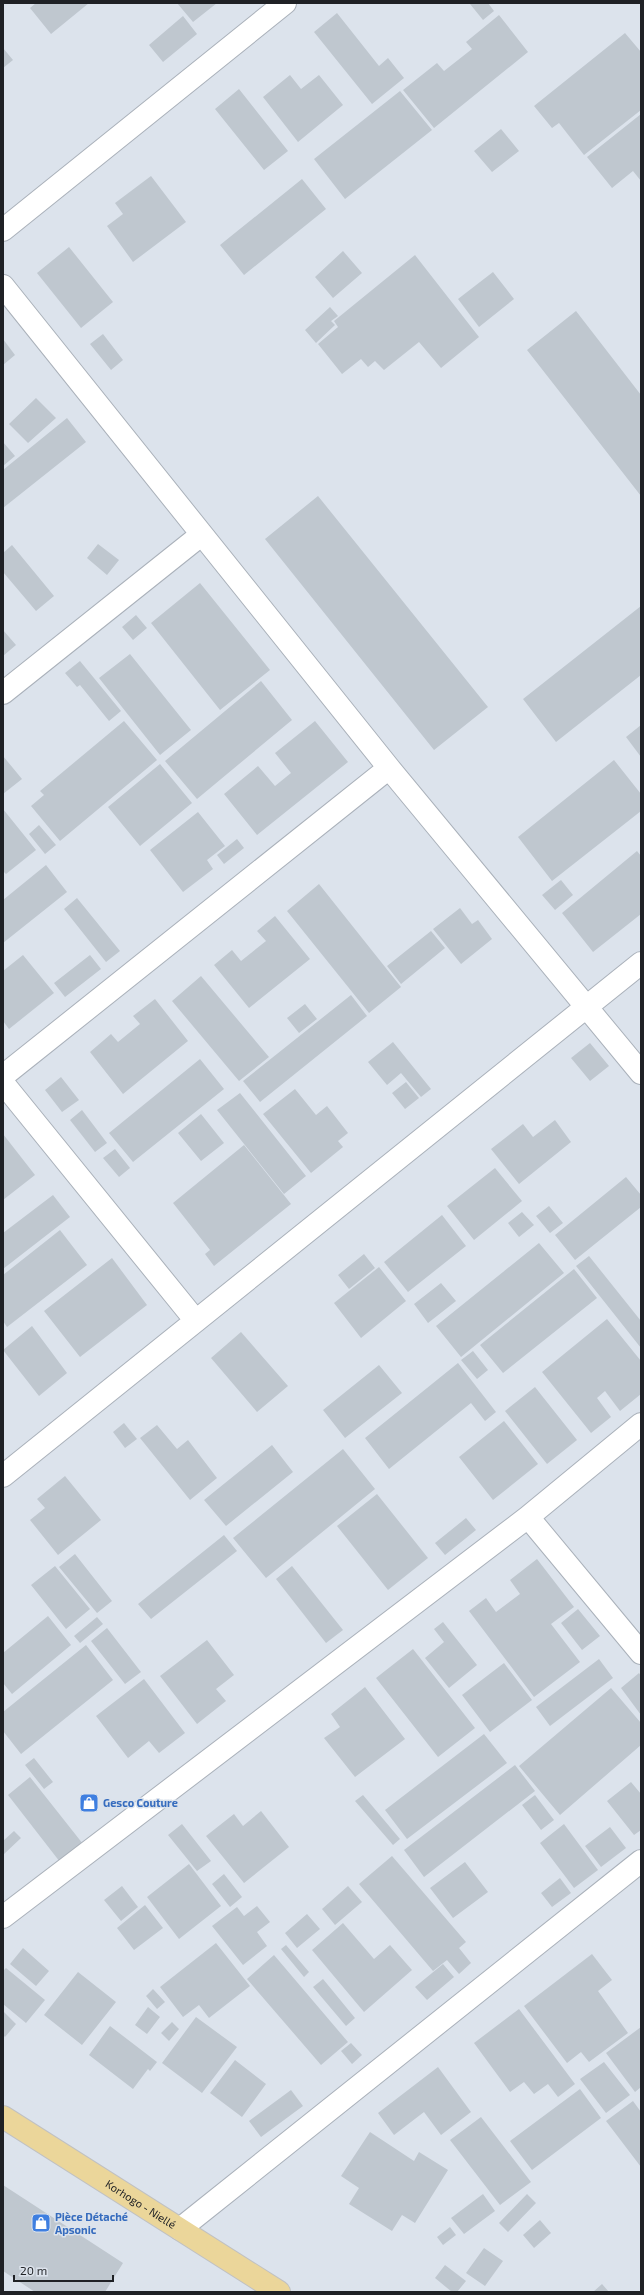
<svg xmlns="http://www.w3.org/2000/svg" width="644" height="2295" viewBox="0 0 644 2295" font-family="'Exo 2',sans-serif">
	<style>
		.building { fill: #bfc7cf }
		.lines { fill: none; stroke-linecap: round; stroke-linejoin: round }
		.minor-casing { stroke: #aab1ba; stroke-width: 24 }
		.major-casing { stroke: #c0c1c2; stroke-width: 24 }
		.minor { stroke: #fff; stroke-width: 22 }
		.major { stroke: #ebd69a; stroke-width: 22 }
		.labels { text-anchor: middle; stroke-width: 3; stroke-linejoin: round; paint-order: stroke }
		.shop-label { font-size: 11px; font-weight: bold; fill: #366cbe; stroke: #dce3ec; text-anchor: start }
		.street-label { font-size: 11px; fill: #1f2125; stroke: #dce3ec }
	</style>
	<rect width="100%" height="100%" fill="#dce3ec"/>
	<!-- building -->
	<path class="building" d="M36,3H89L51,34L30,8Z
		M177,3H217L193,22Z
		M488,3L494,11L483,20L470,4Z
		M337,13L379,66L388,58L404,78L372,104L314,32Z
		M499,15L528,52L434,128L403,90L437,63L444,71L472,49L466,42Z
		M183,16L197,34L163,62L149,45Z
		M625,33L641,52V110L584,155L559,123L552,128L534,106Z
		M3,48L13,60L3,68Z
		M290,75L301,89L319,75L343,105L298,142L263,97Z
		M239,89L288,151L264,170L215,109Z
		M400,91L432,130L345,199L314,159Z
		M641,114V181L633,171L612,188L587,157Z
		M501,129L519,151L492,172L474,151Z
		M151,176L186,222L133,262L107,226L123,214L115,203Z
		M302,179L326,209L244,275L220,245Z
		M69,247L113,302L81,328L37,273Z
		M343,251L362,273L333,298L315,277Z
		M415,255L479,337L441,368L419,342L384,370L375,361L368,367L361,359L342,374L318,344L338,327L334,321Z
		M493,272L514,299L479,327L458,299Z
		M330,307L338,316L331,321L335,325L316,343L305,330Z
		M576,311L641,395V496L527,350Z
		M103,334L123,360L111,370L90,344Z
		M3,339L15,355L3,365Z
		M36,398L56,418L28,443L9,424Z
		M67,418L86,442L3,508V470Z
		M3,442L15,456L3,466Z
		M318,496L488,707L434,750L265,539Z
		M98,544L119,560L107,575L87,558Z
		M12,545L54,596L36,611L3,572V553Z
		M200,583L270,670L220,710L151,623Z
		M641,606V675L556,742L523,699Z
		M136,615L147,628L133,640L122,627Z
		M3,630L16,645L3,656Z
		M130,654L191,730L160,755L99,678Z
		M80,661L121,711L109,721L80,685L77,687L65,673Z
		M261,681L292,720L197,799L165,761Z
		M124,721L157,760L60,841L31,806L44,795L40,791Z
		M315,721L348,762L257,835L224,794L258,766L275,786L291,773L275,753Z
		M641,725V757L626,737Z
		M3,756L22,779L3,794Z
		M614,760L641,794V811L552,881L518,837Z
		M160,764L192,803L140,846L108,807Z
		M3,809L36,850L6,874L3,871Z
		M198,812L225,846L207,860L213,869L183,892L150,850Z
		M39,825L56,845L45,854L29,834Z
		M237,839L244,848L224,864L217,855Z
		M637,851L641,856V914L593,952L562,913Z
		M46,865L67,892L3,943V900Z
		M561,880L573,895L555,910L542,895Z
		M319,884L401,987L369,1013L287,911Z
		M77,898L120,951L106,962L64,909Z
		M460,908L472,924L478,920L492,939L461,964L433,929Z
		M275,916L310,959L249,1008L214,965L232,950L241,961L266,941L257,931Z
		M431,931L445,948L401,984L387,966Z
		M23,955L54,993L9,1029L3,1021V971Z
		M90,955L101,969L65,997L54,983Z
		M201,976L269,1057L239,1081L172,1001Z
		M351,995L367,1016L260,1102L243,1081Z
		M155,999L188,1041L123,1094L90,1052L111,1034L118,1042L140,1024L133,1016Z
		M305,1004L317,1019L299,1033L287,1018Z
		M393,1042L431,1089L421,1097L401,1073L387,1085L368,1062Z
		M590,1043L609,1066L590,1081L571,1058Z
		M200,1059L224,1089L133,1162L109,1133Z
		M61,1077L79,1100L62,1112L45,1090Z
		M406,1082L419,1098L405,1109L392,1093Z
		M295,1089L316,1115L327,1106L348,1133L338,1141L343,1147L311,1173L263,1114Z
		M240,1093L306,1176L284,1194L217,1110Z
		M82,1110L107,1143L95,1152L70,1120Z
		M201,1114L224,1143L201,1161L178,1133Z
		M555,1120L571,1142L519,1184L491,1149L523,1124L533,1137Z
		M3,1134L35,1175L3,1200Z
		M244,1145L291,1204L214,1266L205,1254L210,1250L173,1203Z
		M115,1149L130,1168L119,1177L103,1158Z
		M495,1168L522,1201L474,1240L447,1206Z
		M626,1177L641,1195V1207L575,1260L555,1235Z
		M53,1195L70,1217L3,1269V1233Z
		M549,1206L563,1223L550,1233L536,1216Z
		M522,1212L534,1225L519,1237L508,1223Z
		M442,1215L466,1246L408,1292L384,1262Z
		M60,1230L87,1265L7,1327L3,1321V1275Z
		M539,1243L564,1273L461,1357L436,1326Z
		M364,1254L375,1268L349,1289L338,1275Z
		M589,1256L641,1321V1348L576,1266Z
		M112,1258L147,1305L80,1357L44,1311Z
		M379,1267L406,1301L361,1338L334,1303Z
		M574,1269L597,1298L503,1373L480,1345Z
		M441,1283L456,1301L428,1323L414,1304Z
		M607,1319L641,1361V1394L620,1411L605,1391L597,1398L611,1417L591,1433L542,1372Z
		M32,1326L67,1373L39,1396L3,1350Z
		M241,1332L288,1386L257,1412L211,1358Z
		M473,1351L488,1370L477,1379L461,1360Z
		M458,1363L496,1412L485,1421L471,1403L389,1469L365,1438Z
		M379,1365L402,1393L345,1438L323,1410Z
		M535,1387L577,1440L547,1464L505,1411Z
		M504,1421L538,1464L493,1500L459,1457Z
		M124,1423L137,1439L125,1448L113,1432Z
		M157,1425L177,1449L188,1440L217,1478L190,1500L140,1438Z
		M272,1445L293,1472L226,1526L204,1500Z
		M343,1449L375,1489L266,1578L233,1538Z
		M65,1476L101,1520L58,1555L30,1520L45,1508L37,1499Z
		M377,1494L428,1558L388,1590L337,1526Z
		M466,1518L476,1530L445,1555L435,1543Z
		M224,1535L237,1551L151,1619L138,1604Z
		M75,1554L112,1601L97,1613L59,1567Z
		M537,1559L574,1607L551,1624L580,1662L534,1697L469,1611L486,1598L496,1612L520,1594L510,1580Z
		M55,1566L90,1609L66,1629L31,1585Z
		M292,1566L343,1630L326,1643L276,1579Z
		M578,1609L600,1636L582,1650L561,1623Z
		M48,1616L71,1645L12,1694L3,1683V1653Z
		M97,1617L103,1624L80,1643L74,1636Z
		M443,1622L477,1665L449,1688L425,1658L444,1642L434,1629Z
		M107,1628L141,1672L125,1684L91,1641Z
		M207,1640L234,1675L216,1689L226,1701L197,1724L160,1676Z
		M86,1645L113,1680L21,1754L3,1731V1712Z
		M413,1649L475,1728L438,1757L376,1678Z
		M599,1659L613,1678L550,1726L536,1707Z
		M504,1663L532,1700L490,1732L462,1695Z
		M639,1673L641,1676V1715L621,1688Z
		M144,1679L185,1733L159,1753L149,1741L128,1758L96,1716Z
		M365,1687L405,1739L355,1777L324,1738L340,1727L331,1714Z
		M611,1688L641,1723V1745L560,1815L519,1766Z
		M484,1734L507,1763L407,1839L385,1810Z
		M34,1758L53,1782L44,1789L25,1765Z
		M515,1765L535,1791L424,1877L404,1850Z
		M30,1777L83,1844L60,1862L8,1795Z
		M631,1782L641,1794V1830L634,1835L607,1801Z
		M363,1795L400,1839L393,1845L355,1801Z
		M535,1795L554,1820L541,1830L522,1805Z
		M261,1811L289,1847L244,1883L206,1836L234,1814L243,1826Z
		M182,1824L211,1861L197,1871L168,1835Z
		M564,1824L598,1870L574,1888L540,1843Z
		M610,1827L626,1848L601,1867L585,1846Z
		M14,1831L21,1838L3,1855V1841Z
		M392,1856L466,1942L459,1948L471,1963L459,1974L447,1960L433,1971L359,1884Z
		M465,1862L488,1892L453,1918L430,1888Z
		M189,1864L221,1906L179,1939L147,1897Z
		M224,1874L242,1897L230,1907L212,1884Z
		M560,1878L571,1893L552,1907L541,1893Z
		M122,1886L138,1907L121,1921L104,1900Z
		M348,1886L362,1902L335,1925L322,1909Z
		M145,1905L163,1928L134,1950L117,1928Z
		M257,1906L270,1922L257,1932L267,1946L243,1965L212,1926L237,1907L244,1916Z
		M307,1914L320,1929L297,1948L285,1933Z
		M343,1923L374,1959L390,1945L412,1970L364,2012L312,1950Z
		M216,1943L250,1986L209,2018L199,2005L183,2017L160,1987Z
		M286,1945L309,1972L304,1977L281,1949Z
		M23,1948L49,1971L36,1986L10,1964Z
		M592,1954L612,1980L598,1991L628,2033L589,2062L581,2052L567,2063L524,2006Z
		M274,1955L348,2042L321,2065L247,1979Z
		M443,1964L454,1977L427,2000L415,1987Z
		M6,1968L45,2000L26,2023L3,2004V1971Z
		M78,1972L116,2002L82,2045L44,2015Z
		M323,1979L355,2018L346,2026L313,1987Z
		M153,1989L165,2002L157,2009L146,1996Z
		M148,2007L160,2017L147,2034L135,2025Z
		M519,2009L575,2084L558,2097L548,2084L534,2094L524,2082L510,2092L474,2043Z
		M3,2011L16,2024L5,2037L3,2035Z
		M196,2017L237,2047L202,2093L162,2063Z
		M172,2022L179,2029L169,2041L161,2033Z
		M110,2026L157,2062L150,2071L148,2069L133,2089L89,2055Z
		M641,2027V2087L635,2092L606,2053Z
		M351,2043L362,2055L352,2064L341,2051Z
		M235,2060L266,2084L242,2117L210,2093Z
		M604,2062L630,2095L606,2113L580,2079Z
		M438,2067L471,2112L441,2135L424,2112L394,2135L378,2113Z
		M580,2089L601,2118L532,2170L510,2141Z
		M291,2090L303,2106L261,2137L249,2121Z
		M633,2101L641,2112V2167L606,2121Z
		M481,2117L531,2182L500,2205L450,2140Z
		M370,2132L414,2161L419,2152L448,2170L415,2223L402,2215L392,2231L349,2204L359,2188L341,2176Z
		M3,2185L123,2263L105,2292H35L3,2271Z
		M483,2194L495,2211L464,2234L451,2218Z
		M527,2194L536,2203L508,2232L499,2223Z
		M540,2220L551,2233L534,2248L523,2235Z
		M450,2227L456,2235L443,2245L437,2237Z
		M484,2248L503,2261L485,2286L466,2273Z
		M445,2265L466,2281L457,2292H452L435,2278Z
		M602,2284L609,2292H593Z"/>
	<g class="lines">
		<defs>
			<path id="minor" d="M3,230L285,3
				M3,286L389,768L641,1073
				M3,693L201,535
				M3,1076L389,768
				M3,1083L196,1321
				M3,1476L641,963
				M528,1517L641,1653
				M3,1917L528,1517L641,1424
				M180,2229L641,1861"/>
			<g id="major">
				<path id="s1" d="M3,2117L279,2292"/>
			</g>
		</defs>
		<!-- minor casing -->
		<use href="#minor" class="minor-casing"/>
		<!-- major casing -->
		<use href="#major" class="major-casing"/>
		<!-- minor -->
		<use href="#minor" class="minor"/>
		<!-- major -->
		<use href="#major" class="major"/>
	</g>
	<!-- icons -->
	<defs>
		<symbol id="shop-square" viewBox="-11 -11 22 22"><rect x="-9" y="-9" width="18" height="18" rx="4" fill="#3f7fe0" stroke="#dce3ec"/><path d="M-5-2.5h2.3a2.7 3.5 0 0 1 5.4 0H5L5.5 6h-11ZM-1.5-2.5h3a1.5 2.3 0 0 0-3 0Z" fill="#fff"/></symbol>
	</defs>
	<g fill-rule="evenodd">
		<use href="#shop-square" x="78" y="1792" width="22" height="22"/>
		<use href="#shop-square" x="30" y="2212" width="22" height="22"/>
	</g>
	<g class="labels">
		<!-- shop labels -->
		<g class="shop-label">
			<text x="103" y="1807">Gesco Couture</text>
			<text x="55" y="2221">Pièce Détaché<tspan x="55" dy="13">Apsonic</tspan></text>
		</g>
		<!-- street labels -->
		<g class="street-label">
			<text dy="4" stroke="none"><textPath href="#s1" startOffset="163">Korhogo - Niellé</textPath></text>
		</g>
	</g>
	<!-- border -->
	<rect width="644" height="2295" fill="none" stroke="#1f2125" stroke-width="8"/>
	<!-- scale -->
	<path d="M14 2275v6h99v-6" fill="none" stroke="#1f2125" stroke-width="2"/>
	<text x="20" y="2275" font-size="12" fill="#1f2125" stroke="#dce3ec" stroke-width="3" paint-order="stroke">20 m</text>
</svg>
